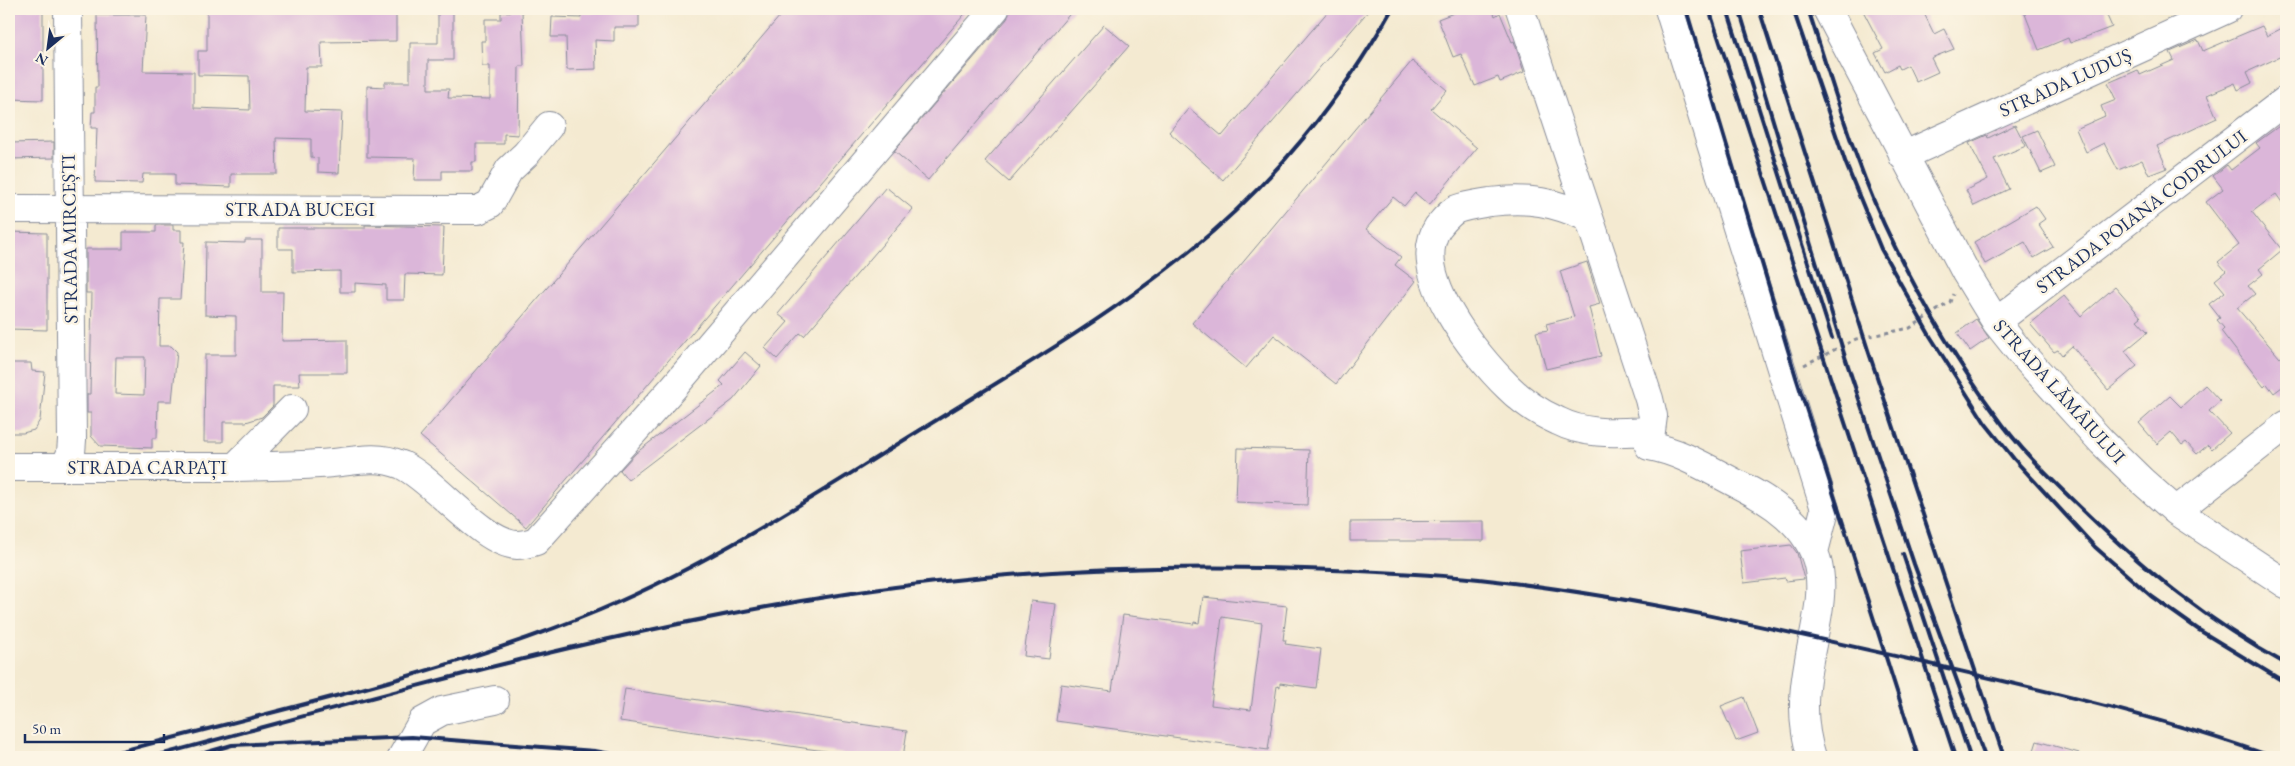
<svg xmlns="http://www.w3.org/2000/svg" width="2295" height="766" viewBox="0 0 2295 766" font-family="'EB Garamond',serif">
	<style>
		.building { fill: #dbb6d9; fill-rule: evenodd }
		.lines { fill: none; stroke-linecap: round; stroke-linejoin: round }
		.minor-casing { stroke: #888c98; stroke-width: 30 }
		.path { stroke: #888c98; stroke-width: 3; stroke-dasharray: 4 4; stroke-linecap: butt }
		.minor { stroke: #fff; stroke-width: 28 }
		.rail { stroke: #1b2f5e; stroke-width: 4 }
		.labels { text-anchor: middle; stroke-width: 5; stroke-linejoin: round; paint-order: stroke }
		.street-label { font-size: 19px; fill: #1b2f5e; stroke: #fcf5e5 }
	</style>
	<rect width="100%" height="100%" fill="#fcf5e5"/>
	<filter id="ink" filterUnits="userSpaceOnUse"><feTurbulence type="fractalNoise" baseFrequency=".02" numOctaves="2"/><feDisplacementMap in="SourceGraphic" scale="10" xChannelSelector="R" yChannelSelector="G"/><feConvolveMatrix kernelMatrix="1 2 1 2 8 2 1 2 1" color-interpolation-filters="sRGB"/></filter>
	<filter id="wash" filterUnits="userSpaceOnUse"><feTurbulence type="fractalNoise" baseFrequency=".0096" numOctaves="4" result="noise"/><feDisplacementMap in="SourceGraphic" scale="20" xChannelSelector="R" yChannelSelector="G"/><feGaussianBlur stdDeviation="1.12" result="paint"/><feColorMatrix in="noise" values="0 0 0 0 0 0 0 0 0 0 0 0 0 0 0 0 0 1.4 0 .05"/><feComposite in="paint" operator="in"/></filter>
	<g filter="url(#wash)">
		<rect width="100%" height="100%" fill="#f4ead1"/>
		<g id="blocks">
			<!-- building -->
			<path class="building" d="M9,9H43V100L9,99Z
				M207,9H288V11L328,12V9H396V41L321,42L322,67H306L305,111L342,112L339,173L318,172V158L311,157V139L276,138L277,174H231V187L175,185V174H143L142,183L95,182L97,128H91L92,112H95V87H98L97,15H146L143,71L194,72V108L250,110L249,76L198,75V51H207Z
				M438,9H453V60H428V89H449L448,98L490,99V66H482L481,41H485V19H501V12L522,11L524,66H519L518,135L504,134V144H476V162H472V171H442V180H414L415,158L367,157V86L385,87V82H410V43H438Z
				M594,9H639V27H614V41L595,40L596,69L567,70L566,37H551L552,17L581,18V13H594Z
				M786,9H969L526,527L420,436Z
				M1010,9H1074L928,180L894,151L1007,19Z
				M1330,9H1370L1223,180L1169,132L1189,108L1222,136Z
				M1464,9H1492L1495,16L1500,13L1512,42L1514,41L1524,72L1500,82L1498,77L1475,86L1461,54L1453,57L1438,19Z
				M1862,9H1922L1934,34L1944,29L1954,49L1931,58L1938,72L1916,82L1908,65L1900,69L1898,65L1885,72L1875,53L1883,49Z
				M2023,9H2104L2112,27L2070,43L2068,38L2039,50Z
				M1104,25L1129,46L1009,182L985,161Z
				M2262,26L2267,36L2286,26V54L2247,72L2252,83L2238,90L2235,83L2207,95L2217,118L2157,146L2167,168L2149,175L2142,160L2118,170L2104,143L2086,152L2076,129L2105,116L2101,106L2116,100L2108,83L2138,70L2140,75L2174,60L2170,52L2198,40L2203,51Z
				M1412,61L1447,90L1431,109L1477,148L1429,205L1415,193L1404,206L1393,197L1366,229L1401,257L1395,265L1416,281L1336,384L1274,335L1246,368L1192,323Z
				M2286,121V208L2276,194L2252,212L2282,250L2259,269L2263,274L2248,286L2255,294L2237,308L2280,358L2286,354V384L2274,393L2267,384L2264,387L2221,331L2224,328L2217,320L2220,318L2209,304L2225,292L2215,280L2226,271L2218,262L2239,245L2206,202L2223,189L2213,176L2227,165L2231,170L2260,148L2256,143Z
				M2015,125L2026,146L1994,159L2009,189L1974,206L1966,190L1988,179L1969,143L1987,135L1988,138Z
				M2037,130L2055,167L2041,173L2023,136Z
				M54,142V158L9,159V143Z
				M886,187L913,209L804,336L800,333L777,359L765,348L788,322L778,314Z
				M2036,206L2045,219L2038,224L2053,247L2034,258L2025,242L1985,264L1974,242Z
				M156,225H173V230H181V242H184L180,299H160L159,346H171L177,352L172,401H158L157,438H152V448L100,446L91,436V413H87V394H90L92,293H86V249H123V232H156ZM116,357H145L144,395L115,394Z
				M365,225L444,227L442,275L405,274L404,300H386V285L355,283V292H340V271L293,272V249H278V228H365Z
				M9,232L47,233V330L9,329Z
				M245,240H262V292H283L282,341L347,340V373H299L300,386H273V406L262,417L246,422H223V442H204L205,355H236V316L205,315L206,242L245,243Z
				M1587,262L1600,304L1589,307L1601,356L1546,369L1536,332L1548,330L1546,324L1574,317L1560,271Z
				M2115,287L2141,317L2137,320L2148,332L2125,351L2137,366L2108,390L2072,346L2062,355L2058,350L2054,352L2030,324L2064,296L2081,316Z
				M1976,319L1989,338L1970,351L1957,333Z
				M745,352L761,366L733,400L628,480L620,470L636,453L724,385L720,381Z
				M9,363H31L32,371L45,372L40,420L34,430L23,433H9Z
				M2205,385L2220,401L2209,411L2230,433L2212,449L2208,445L2197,454L2186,442L2182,445L2171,432L2157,444L2139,423L2170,396L2181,407Z
				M1238,448L1309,450L1307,505L1236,502Z
				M1484,521V541H1350V522Z
				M1791,545L1797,553L1804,579L1786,581L1785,578L1744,583L1740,551Z
				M1203,597L1287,606L1283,640H1286L1285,644L1321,649L1316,688L1280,683V687L1277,686L1268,750L1056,721L1061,684L1112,691L1123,615L1194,624V622L1199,623ZM1222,617L1262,623L1251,710L1211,705Z
				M1031,601L1056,604L1049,659L1024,656Z
				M625,689L907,731L903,757H865L620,721Z
				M1744,697L1758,733L1736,741L1721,706Z
				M2037,741L2079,753V757H2032Z"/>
		</g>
	</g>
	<g filter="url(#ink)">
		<use href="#blocks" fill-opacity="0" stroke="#888c98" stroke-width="1"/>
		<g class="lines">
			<defs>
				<path id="minor" d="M1520,9L1649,399L1653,416L1649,446C1683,452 1713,472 1743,487C1891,563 1774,644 1812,757
					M1669,9L1825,509L1814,552
					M1827,9L1966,273L1996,322L2020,352L2102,442L2142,481L2176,511L2286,584
					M1903,156L2227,9
					M9,209L478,210L490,204L509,170L526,154L549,126
					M1589,218C1555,202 1528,197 1490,202C1479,204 1468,205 1457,209C1449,213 1444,220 1438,227C1408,273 1476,356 1508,387C1522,401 1540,413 1558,421C1587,436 1620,432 1651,431
					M1996,322L2286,100
					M9,467H235L292,409
					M65,467L71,453L72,440L68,9
					M235,467C263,466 291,466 319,464C348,463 374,453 402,465C434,480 483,544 517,545C523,545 530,543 536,541L673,388L995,9
					M2176,511L2286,425
					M402,757L422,722L442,711L495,700"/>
			</defs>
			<!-- minor casing -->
			<use href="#minor" class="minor-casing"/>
			<!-- path -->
			<path class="path" d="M1804,365L1856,339L1910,328L1950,302L1953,294"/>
			<!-- minor -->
			<use href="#minor" class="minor"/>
			<!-- rail -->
			<path class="rail" d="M1686,9L1796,377L1918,757
				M1709,9L1955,757
				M1727,9L1832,338
				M1739,9L1846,360L1914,564L1985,757
				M1759,9L1869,353L2004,757
				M1793,9L1846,164L1881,249L1930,336L1985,423L2014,459L2095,547L2151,596L2199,630L2286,683
				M1808,9C1834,88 1857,171 1894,245C1923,304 1956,361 1995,414C2020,450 2052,480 2083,510C2147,572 2208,621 2286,664
				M1903,554L1970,757
				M99,757C267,712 439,677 600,610C709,564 810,499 909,437C1004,378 1104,321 1191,250C1272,184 1341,100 1392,9
				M152,757C410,688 669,612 936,582C1059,568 1182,565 1305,569C1363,571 1421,573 1479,579C1627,595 1772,628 1917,661C2037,689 2157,715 2273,757
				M190,757L232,745L412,737L595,751L627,757"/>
		</g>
	</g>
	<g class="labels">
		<!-- street labels -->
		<g class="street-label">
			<text transform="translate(2065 82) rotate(-24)" y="7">STRADA LUDUȘ</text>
			<text x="300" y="216">STRADA BUCEGI</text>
			<text transform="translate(2141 211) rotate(-37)" y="7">STRADA POIANA CODRULUI</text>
			<text transform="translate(69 239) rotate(-91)" y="7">STRADA MIRCEȘTI</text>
			<text transform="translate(2060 391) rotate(48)" y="7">STRADA LĂMÂIULUI</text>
			<text x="147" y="474">STRADA CARPAȚI</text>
		</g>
	</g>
	<!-- margin -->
	<rect width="2295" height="766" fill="none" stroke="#fcf5e5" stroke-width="30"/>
	<!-- north arrow -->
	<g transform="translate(48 48) rotate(209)" stroke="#fcf5e5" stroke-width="4" paint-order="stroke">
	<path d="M0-4L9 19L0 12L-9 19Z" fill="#1b2f5e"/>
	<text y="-8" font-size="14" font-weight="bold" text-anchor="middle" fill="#1b2f5e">N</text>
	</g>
	<!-- scale -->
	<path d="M25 734v8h139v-8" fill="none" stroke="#1b2f5e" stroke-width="2.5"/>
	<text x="32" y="734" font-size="15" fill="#1b2f5e" stroke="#fcf5e5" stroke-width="4" paint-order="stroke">50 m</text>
</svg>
